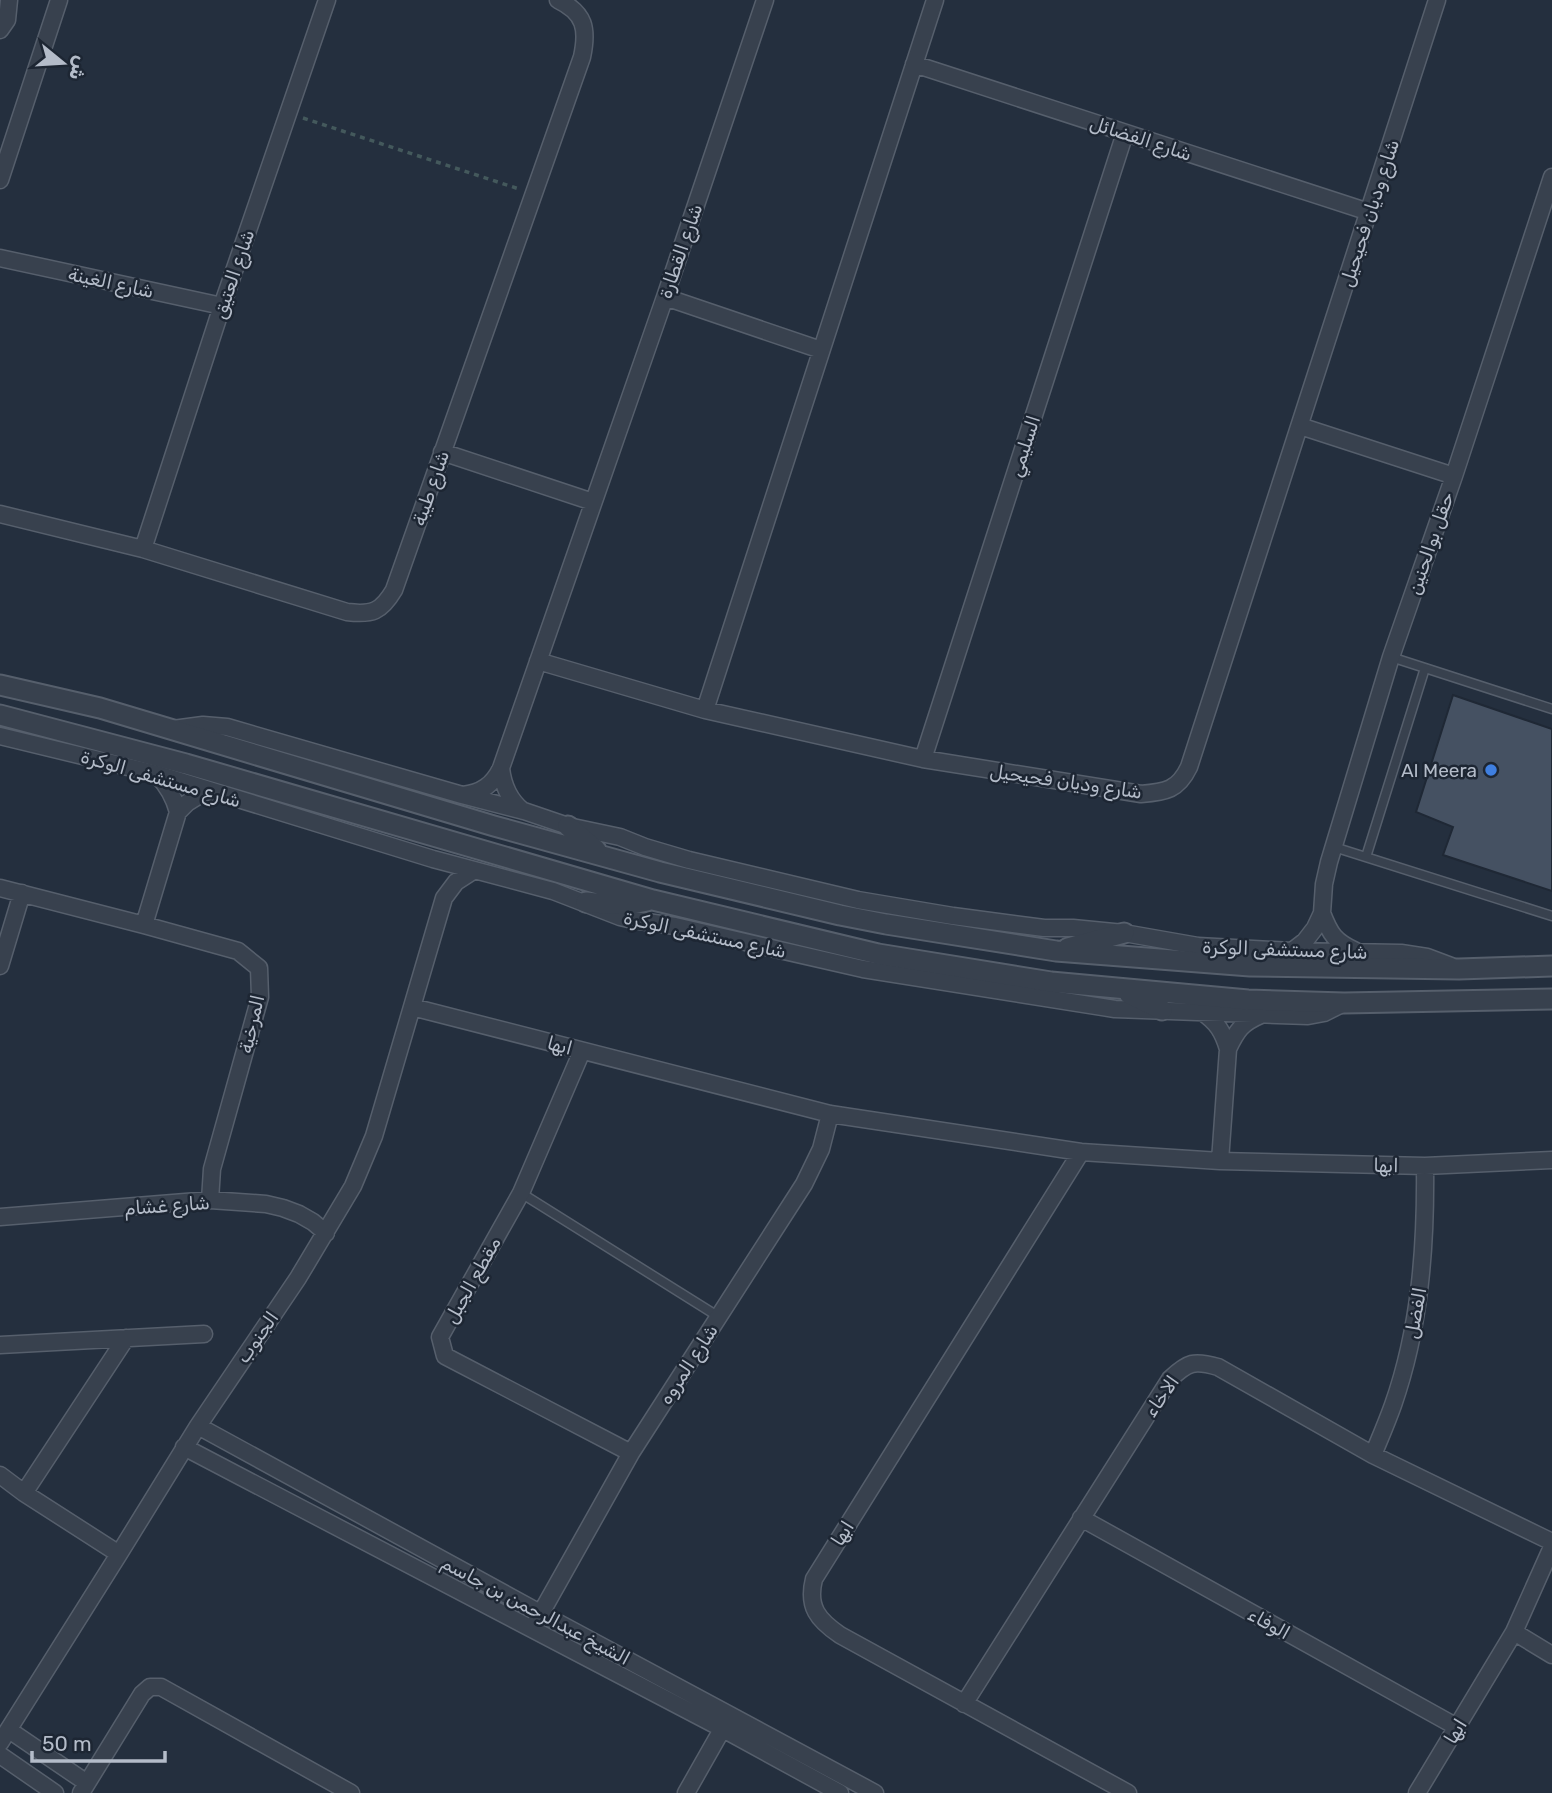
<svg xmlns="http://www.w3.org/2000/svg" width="1552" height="1793" viewBox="0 0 1552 1793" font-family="Rubik,Vazirmatn,sans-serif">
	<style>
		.building { fill: #455162; stroke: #1f2835; stroke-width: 2 }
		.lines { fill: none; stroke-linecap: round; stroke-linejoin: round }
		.service-casing { stroke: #565f6c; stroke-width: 11 }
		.minor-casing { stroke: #565f6c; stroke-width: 19 }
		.tertiary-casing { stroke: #565f6c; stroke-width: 23 }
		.path { stroke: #44595c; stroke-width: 3.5; stroke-dasharray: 5 5; stroke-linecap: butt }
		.service { stroke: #38414e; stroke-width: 8 }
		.minor { stroke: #38414e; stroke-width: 16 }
		.tertiary { stroke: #38414e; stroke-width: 19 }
		.shop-dot { fill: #3f7fe0; stroke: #1d2633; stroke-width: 2.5 }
		.labels { text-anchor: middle; stroke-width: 5; stroke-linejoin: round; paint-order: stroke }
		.street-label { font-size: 19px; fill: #b4bcc9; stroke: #1d2633 }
		.poi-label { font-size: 19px; fill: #b4bcc9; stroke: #1d2633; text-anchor: end }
	</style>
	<rect width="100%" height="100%" fill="#242f3e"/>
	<!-- building -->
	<path class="building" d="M1453,695L1552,729V891L1443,855L1453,827L1416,812Z"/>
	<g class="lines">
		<defs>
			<path id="service" d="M1391,657L1552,709
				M1334,847L1552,916
				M1366,857L1425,668
				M521,1193L719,1317"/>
			<path id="minor" d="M0,30L7,20L9,0
				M914,64L1369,212
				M0,180L59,0
				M0,258L222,306
				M665,297L821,350
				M1300,426L1454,476
				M442,452L593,502
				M0,514L143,549L347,612C372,615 381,612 394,590L582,57C588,29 585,13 558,0
				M143,549L222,306L327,0
				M538,661L705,710L923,759L1141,794C1166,792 1178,790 1189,767L1437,0
				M705,710L935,0
				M173,729L203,725L227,727L462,795L524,811L568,826L620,837L645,847L689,860L858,900L953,916L1044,928H1073L1124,933L1198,946L1292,951L1401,953L1427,957L1451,966
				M0,736L157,774L433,859L553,891L620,917L633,920L675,926L863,969L1115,1009L1308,1016L1324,1013L1342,1004
				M923,759L1125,133
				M501,768C503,786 509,800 523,811
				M157,775C168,786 174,797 178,812
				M463,795C481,793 493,785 501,768L665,297L765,0
				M0,888L144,925L238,951L259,968L260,997L212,1169L210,1200
				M1322,913C1330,934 1335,942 1356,951
				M144,925L178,812L187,803L208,790
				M1292,951L1305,941L1315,928L1322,913L1324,884L1329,862L1391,657L1454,476L1552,177
				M0,966L22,893
				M412,1007L830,1114L1081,1152L1220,1161L1425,1166L1552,1160
				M1202,1012C1217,1022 1223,1032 1228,1049
				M582,1051L521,1193L440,1337L445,1356L631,1453
				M1081,1152L814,1579C807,1607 818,1620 840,1635L1128,1793
				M1220,1161L1228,1049C1237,1030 1242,1023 1261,1015
				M0,1217L210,1200L266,1204L283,1208L299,1214L313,1222L326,1233
				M0,1345L204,1334
				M198,1426L540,1613L875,1793
				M184,1447L723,1729L840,1793
				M1373,1455C1380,1438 1387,1422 1393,1405C1420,1328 1426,1247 1425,1166
				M0,1475L24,1493L119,1554
				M24,1493L126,1338
				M1081,1518L1457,1727
				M536,1622L631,1453L804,1184L821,1149L830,1114
				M1514,1632L1552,1655
				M964,1704L1170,1379C1188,1362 1194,1360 1218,1367L1373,1455L1552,1542
				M9,1730L87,1783
				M0,1743L119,1554L198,1426L298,1278L353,1186L374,1136L444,898L456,882L473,871
				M0,1755L55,1793
				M81,1793L142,1694L150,1687H161L351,1793
				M686,1793L728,1719
				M1417,1793L1514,1632L1552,1547"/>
			<path id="tertiary" d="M0,685L100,708L494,826L660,872L840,915L886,924L1056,951L1250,966L1459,969L1552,966
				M0,715L186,764L653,900L878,954L1051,982L1248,1000L1344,1003L1552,999
				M568,826L596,850
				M586,902C607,905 626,906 647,901
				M1068,948L1124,933
				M1129,994L1162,1010"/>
		</defs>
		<!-- service casing -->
		<use href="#service" class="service-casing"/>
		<!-- minor casing -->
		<use href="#minor" class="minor-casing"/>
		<!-- tertiary casing -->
		<use href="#tertiary" class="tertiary-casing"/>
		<!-- path -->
		<path class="path" d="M303,118L519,189"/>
		<!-- service -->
		<use href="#service" class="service"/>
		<!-- minor -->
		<use href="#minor" class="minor"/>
		<!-- tertiary -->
		<use href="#tertiary" class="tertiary"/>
	</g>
	<!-- markers -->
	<circle class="shop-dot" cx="1491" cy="770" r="7"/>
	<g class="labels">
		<!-- street labels -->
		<g class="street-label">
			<text transform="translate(1141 138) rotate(18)" y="7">شارع الفضائل</text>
			<text transform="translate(1369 213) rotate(-72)" y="7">شارع وديان فحيحيل</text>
			<text transform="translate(680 251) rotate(-71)" y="7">شارع القطارة</text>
			<text transform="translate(233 274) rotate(-71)" y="7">شارع العتيق</text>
			<text transform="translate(111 282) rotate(12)" y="7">شارع الغينة</text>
			<text transform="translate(1024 446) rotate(-72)" y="7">السليمي</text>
			<text transform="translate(430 488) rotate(-71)" y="7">شارع طيبة</text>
			<text transform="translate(1430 543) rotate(-71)" y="7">حقل بوالحنين</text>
			<text transform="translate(161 778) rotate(16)" y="7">شارع مستشفى الوكرة</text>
			<text transform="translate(1066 781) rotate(8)" y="7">شارع وديان فحيحيل</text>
			<text transform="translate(705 934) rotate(12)" y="7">شارع مستشفى الوكرة</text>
			<text transform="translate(1285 949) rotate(2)" y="7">شارع مستشفى الوكرة</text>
			<text transform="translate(251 1024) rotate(-77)" y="7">المرخية</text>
			<text transform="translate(560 1045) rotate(15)" y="7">ابها</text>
			<text transform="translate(1386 1165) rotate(1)" y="7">ابها</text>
			<text transform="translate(167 1205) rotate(-4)" y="7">شارع غشام</text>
			<text transform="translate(472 1280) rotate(-61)" y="7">مقطع الجبل</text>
			<text transform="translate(1415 1313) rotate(-80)" y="7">الفضل</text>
			<text transform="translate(257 1337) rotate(-55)" y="7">الجنوب</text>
			<text transform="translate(688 1364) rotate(-57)" y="7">شارع المروه</text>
			<text transform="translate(1161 1396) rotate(-55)" y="7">الاخاء</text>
			<text transform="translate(842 1533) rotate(-58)" y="7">ابها</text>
			<text transform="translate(536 1610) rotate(28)" y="7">الشيخ عبدالرحمن بن جاسم</text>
			<text transform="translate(1269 1623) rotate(29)" y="7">الوفاء</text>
			<text transform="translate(1455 1731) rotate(-59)" y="7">ابها</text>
		</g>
		<!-- poi labels -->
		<g class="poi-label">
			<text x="1477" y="777">Al Meera</text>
		</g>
	</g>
	<!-- north arrow -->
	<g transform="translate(63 63) rotate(108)" stroke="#1d2633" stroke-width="5" paint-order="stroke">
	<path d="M0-5L12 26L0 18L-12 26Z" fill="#b4bcc9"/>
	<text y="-10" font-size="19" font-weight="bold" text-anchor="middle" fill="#b4bcc9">ش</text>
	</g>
	<!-- scale -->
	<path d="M32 1751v10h133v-10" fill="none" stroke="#b4bcc9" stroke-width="3.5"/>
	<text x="42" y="1751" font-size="21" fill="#b4bcc9" stroke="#1d2633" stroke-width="5" paint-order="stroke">50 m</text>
</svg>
